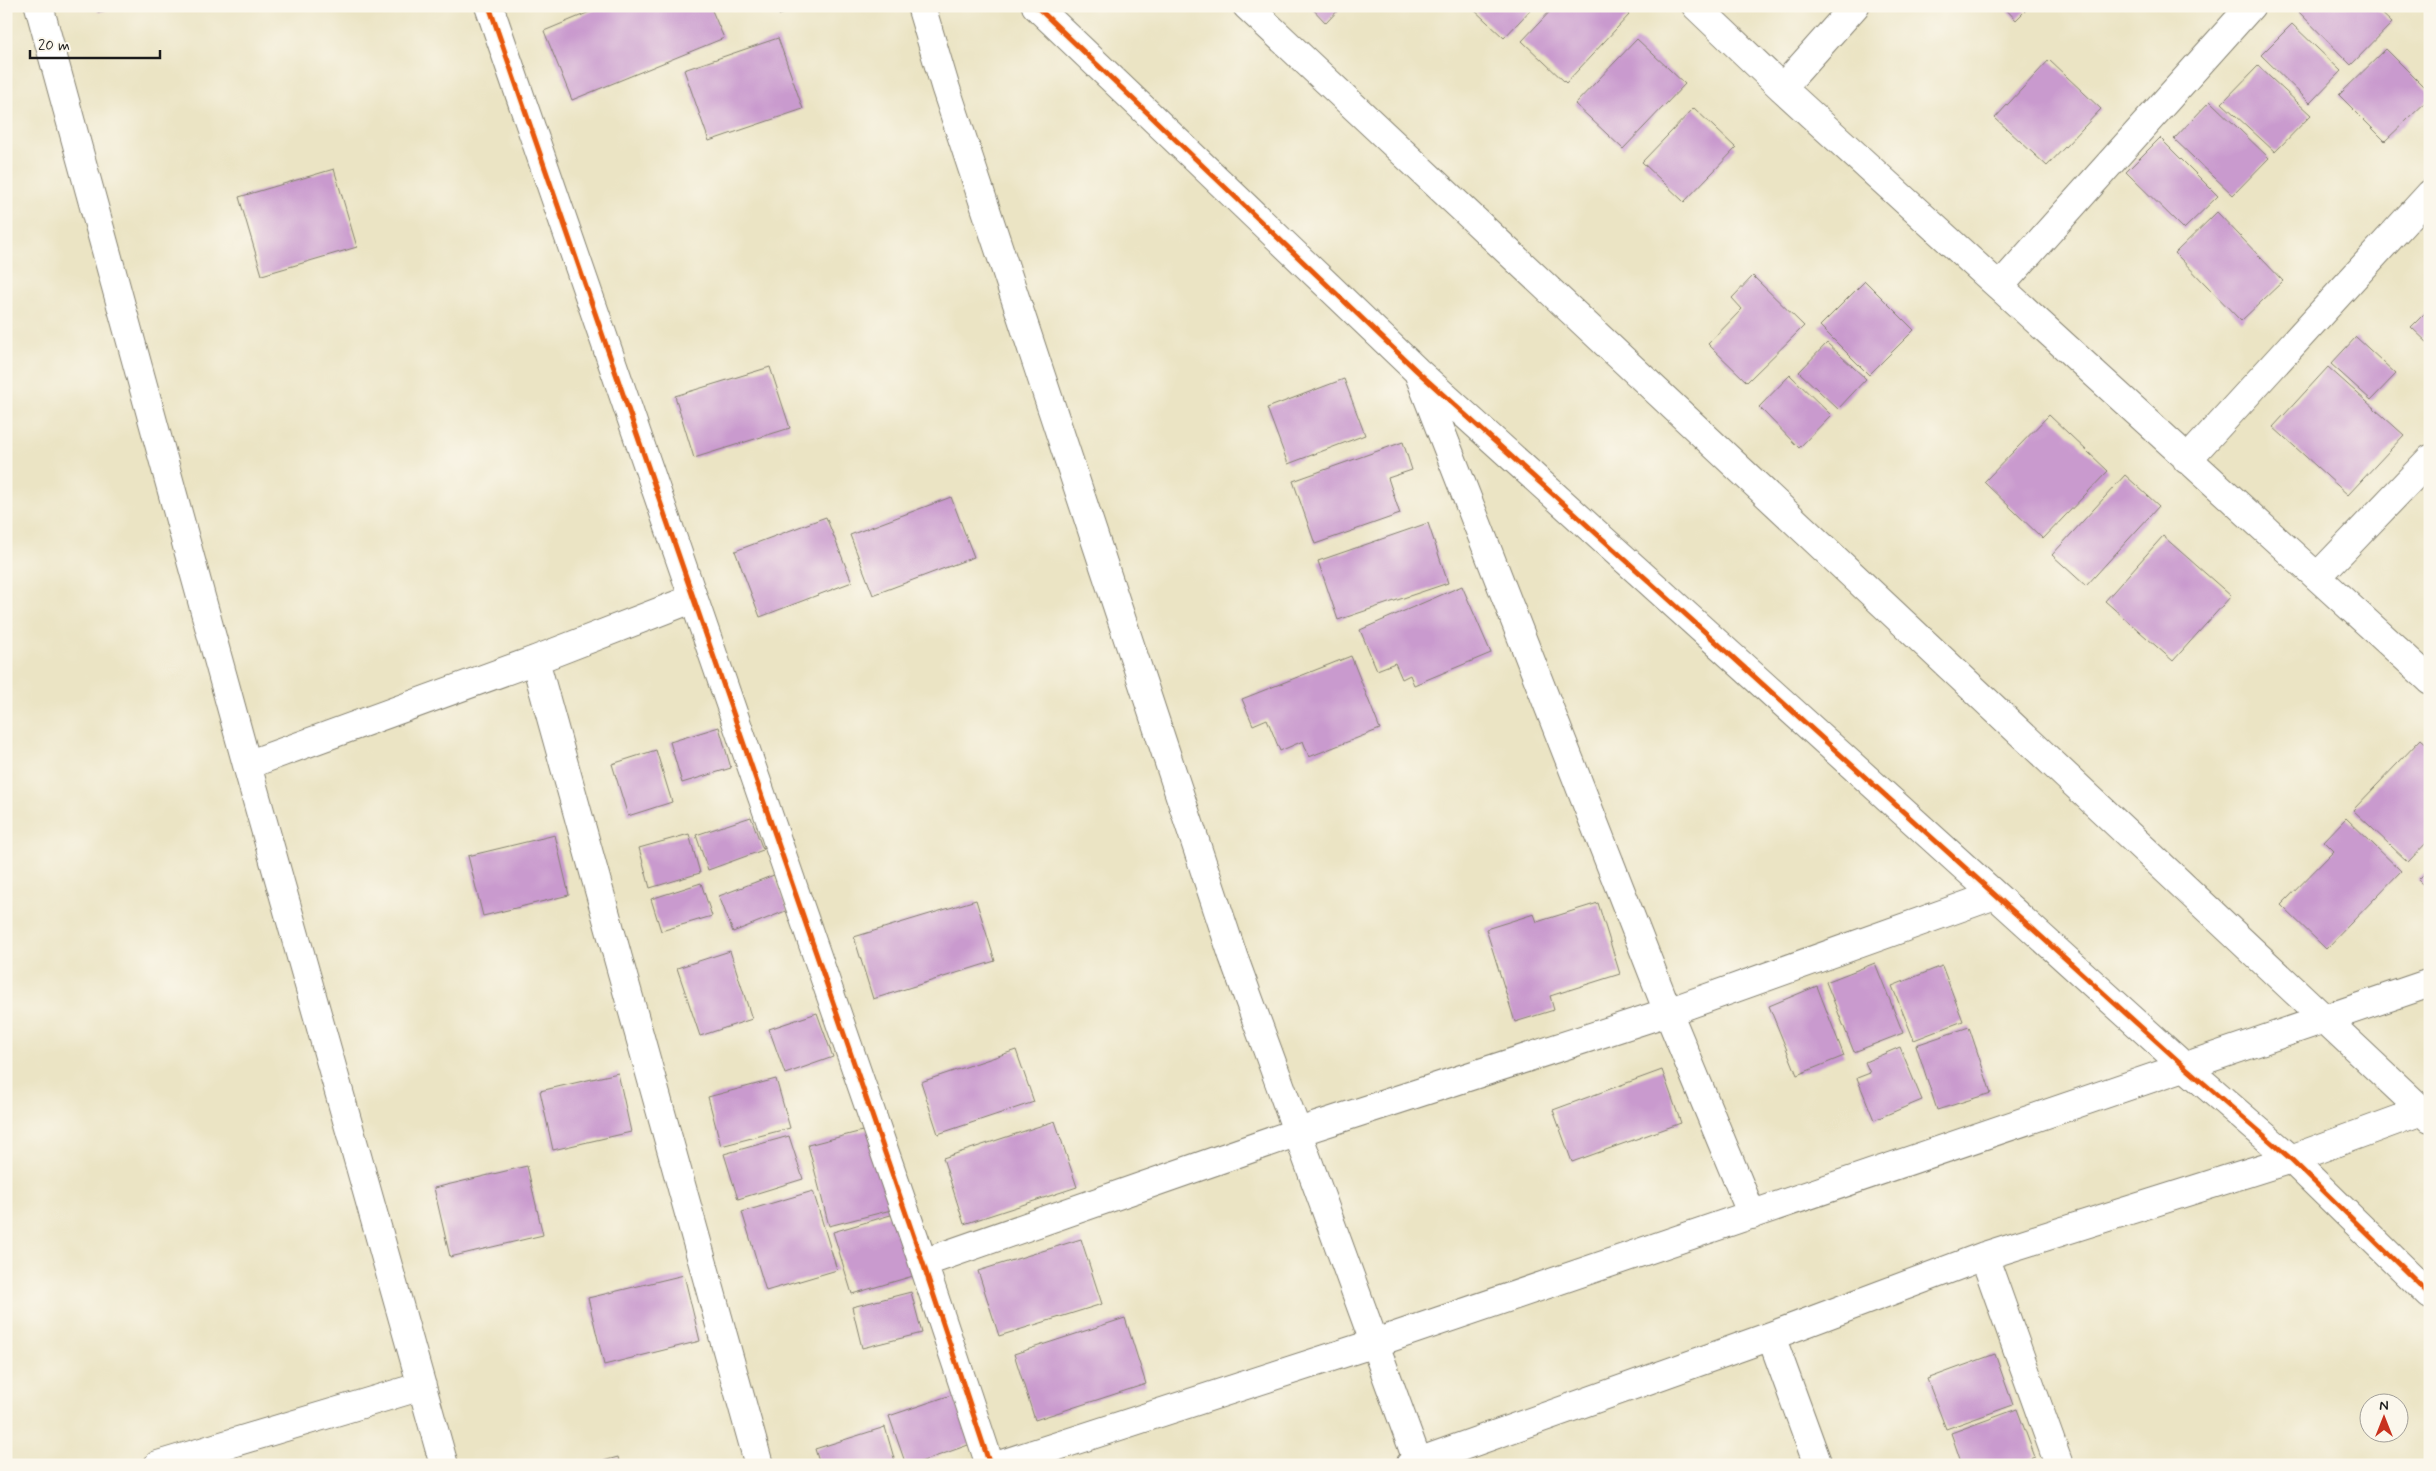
<svg xmlns="http://www.w3.org/2000/svg" width="2436" height="1471" viewBox="0 0 2436 1471" font-family="Mynerve,sans-serif">
	<style>
		.building { fill: #c99ace }
		.lines { fill: none; stroke-linecap: round; stroke-linejoin: round }
		.street-casing { stroke: #848070; stroke-width: 30 }
		.secondary-casing { stroke: #848070; stroke-width: 30 }
		.street { stroke: #fff; stroke-width: 28 }
		.secondary { stroke: #fff; stroke-width: 28 }
		.cycleway-casing { stroke: #fbf7ec; stroke-width: 8 }
		.cycleway { stroke: #e8590c; stroke-width: 5 }
	</style>
	<rect width="100%" height="100%" fill="#fbf7ec"/>
	<filter id="ink" filterUnits="userSpaceOnUse"><feTurbulence type="fractalNoise" baseFrequency=".02" numOctaves="2"/><feDisplacementMap in="SourceGraphic" scale="10" xChannelSelector="R" yChannelSelector="G"/><feConvolveMatrix kernelMatrix="1 2 1 2 8 2 1 2 1" color-interpolation-filters="sRGB"/></filter>
	<filter id="wash" filterUnits="userSpaceOnUse"><feTurbulence type="fractalNoise" baseFrequency=".0096" numOctaves="4" result="noise"/><feDisplacementMap in="SourceGraphic" scale="20" xChannelSelector="R" yChannelSelector="G"/><feGaussianBlur stdDeviation="1.12" result="paint"/><feColorMatrix in="noise" values="0 0 0 0 0 0 0 0 0 0 0 0 0 0 0 0 0 1.4 0 .05"/><feComposite in="paint" operator="in"/></filter>
	<g filter="url(#wash)">
		<rect width="100%" height="100%" fill="#ebe4c4"/>
		<g id="blocks">
			<!-- building -->
			<path class="building" d="M97,6H120V7L98,12Z
				M604,6H710L724,38L572,100L544,31Z
				M776,6H804V7L779,15Z
				M1310,6H1342L1326,23Z
				M1470,6H1534L1504,38Z
				M1555,6H1620L1629,15L1566,83L1522,41Z
				M2003,6H2030L2016,20Z
				M2293,6H2374L2392,23L2351,65Z
				M2292,24L2341,71L2310,103L2261,55Z
				M778,38L803,109L709,141L684,70Z
				M1637,39L1685,84L1623,149L1575,104Z
				M2386,49L2430,93V98L2385,141L2339,95Z
				M2049,60L2101,109L2047,166L1995,118Z
				M2258,66L2311,115L2275,152L2222,103Z
				M2210,101L2269,158L2233,195L2174,139Z
				M1694,108L1736,148L1684,202L1642,162Z
				M2160,138L2218,196L2184,229L2126,172Z
				M334,169L357,247L262,275L239,197Z
				M2217,212L2283,281L2241,321L2175,253Z
				M1753,276L1804,326L1747,382L1708,344L1742,309L1732,298Z
				M1865,281L1914,330L1869,375L1820,326Z
				M2430,308V345L2411,327Z
				M2356,337L2396,374L2371,400L2331,364Z
				M1827,343L1866,379L1838,409L1799,372Z
				M770,367L790,428L694,458L675,396Z
				M2328,367L2404,435L2348,495L2273,427Z
				M1790,375L1831,415L1799,448L1759,407Z
				M1344,379L1365,435L1288,464L1267,408Z
				M2049,415L2108,471L2043,539L1984,482Z
				M1403,442L1412,470L1388,478L1400,514L1315,544L1293,481Z
				M2125,475L2159,506L2086,586L2052,555Z
				M951,497L974,557L873,595L850,535Z
				M826,517L852,582L760,617L735,551Z
				M1428,523L1448,583L1338,620L1318,561Z
				M2163,536L2231,596L2173,661L2105,601Z
				M1462,586L1491,653L1414,685L1410,675L1402,679L1395,663L1377,670L1360,630Z
				M1351,656L1380,729L1309,757L1303,741L1280,751L1267,719L1253,725L1242,699Z
				M719,727L731,768L682,783L670,742Z
				M2421,739L2430,747V839L2408,862L2353,810Z
				M656,750L672,802L628,816L612,764Z
				M751,817L763,850L708,870L696,835Z
				M2346,818L2401,871L2326,949L2281,905L2334,851L2324,841Z
				M689,834L700,873L650,888L639,848Z
				M555,835L569,895L483,916L468,856Z
				M2430,868V891L2418,880Z
				M774,875L788,910L733,932L719,896Z
				M701,883L712,916L661,931L651,899Z
				M976,900L995,961L873,999L854,937Z
				M1598,903L1620,974L1550,996L1554,1010L1515,1022L1486,929L1534,914L1537,922Z
				M730,951L752,1019L700,1036L677,968Z
				M1875,963L1903,1033L1854,1052L1826,982Z
				M1942,966L1963,1021L1914,1040L1892,986Z
				M1817,986L1844,1056L1797,1075L1769,1006Z
				M817,1013L833,1057L785,1074L769,1029Z
				M1969,1027L1991,1093L1937,1110L1916,1045Z
				M1900,1047L1922,1100L1874,1120L1857,1078L1870,1073L1865,1062Z
				M1016,1050L1034,1102L938,1134L921,1082Z
				M1662,1070L1681,1123L1572,1162L1553,1110Z
				M618,1073L631,1132L553,1150L540,1091Z
				M776,1079L790,1128L721,1146L708,1097Z
				M1055,1121L1077,1187L964,1224L943,1158Z
				M870,1129L891,1210L829,1226L808,1145Z
				M789,1136L803,1179L738,1199L724,1154Z
				M527,1166L543,1235L450,1257L434,1188Z
				M813,1191L837,1270L766,1291L742,1212Z
				M894,1214L913,1276L852,1294L833,1232Z
				M1081,1239L1102,1304L999,1336L978,1271Z
				M684,1275L700,1341L604,1365L588,1298Z
				M911,1292L922,1333L862,1348L852,1307Z
				M1125,1318L1146,1384L1035,1420L1014,1354Z
				M1995,1354L2013,1405L1946,1429L1927,1379Z
				M954,1394L971,1444L912,1465H906L889,1416Z
				M2017,1409L2035,1457L2012,1465H1962L1951,1433Z
				M885,1427L896,1465H820L815,1449Z
				M618,1457L620,1465H592V1464Z"/>
		</g>
	</g>
	<g filter="url(#ink)">
		<use href="#blocks" fill-opacity="0" stroke="#848070" stroke-width="1"/>
		<g class="lines">
			<defs>
				<path id="street" d="M39,6L247,765L444,1465
					M489,6L923,1263L990,1465
					M1036,6L1417,371L2185,1067L2291,1159L2430,1295
					M1247,6L2430,1118
					M1696,6L1782,88L2430,680
					M1782,88L1855,6
					M2000,286L2251,6
					M1419,375L1668,1012L1752,1215
					M2187,460L2430,194
					M2317,577L2430,459
					M535,660L759,1465
					M247,765L535,660L692,599
					M1984,1256L2059,1465
					M923,1263L1298,1132L1668,1012L1995,895
					M1771,1336L1818,1465
					M158,1465L422,1386
					M999,1465L1375,1343L2430,983
					M1410,1465L1771,1336L1984,1256L2291,1159L2430,1108"/>
				<path id="secondary" d="M921,6L945,86L1233,956L1419,1465"/>
			</defs>
			<!-- street casing -->
			<use href="#street" class="street-casing"/>
			<!-- secondary casing -->
			<use href="#secondary" class="secondary-casing"/>
			<!-- street -->
			<use href="#street" class="street"/>
			<!-- secondary -->
			<use href="#secondary" class="secondary"/>
			<defs>
				<path id="cycleway" d="M489,6L923,1263L990,1465
					M1036,6L1417,371L2185,1067L2291,1159L2430,1295"/>
			</defs>
			<!-- cycleway casing -->
			<use href="#cycleway" class="cycleway-casing"/>
			<!-- cycleway -->
			<use href="#cycleway" class="cycleway"/>
		</g>
	</g>
	<!-- margin -->
	<rect width="2436" height="1471" fill="none" stroke="#fbf7ec" stroke-width="25"/>
	<!-- north arrow -->
	<g transform="translate(2384 1418)"><circle r="24" fill="#fbf7ec" stroke="#a29f99"/>
	<path d="M0-4L9 19L0 12L-9 19Z" fill="#c8321e"/>
	<text y="-8" font-size="14" font-weight="bold" text-anchor="middle" fill="#1c1c1c">N</text>
	</g>
	<!-- scale -->
	<path d="M30 50v8h130v-8" fill="none" stroke="#1c1c1c" stroke-width="2.5"/>
	<text x="38" y="50" font-size="15" fill="#1c1c1c" stroke="#fbf7ec" stroke-width="4" paint-order="stroke">20 m</text>
</svg>
